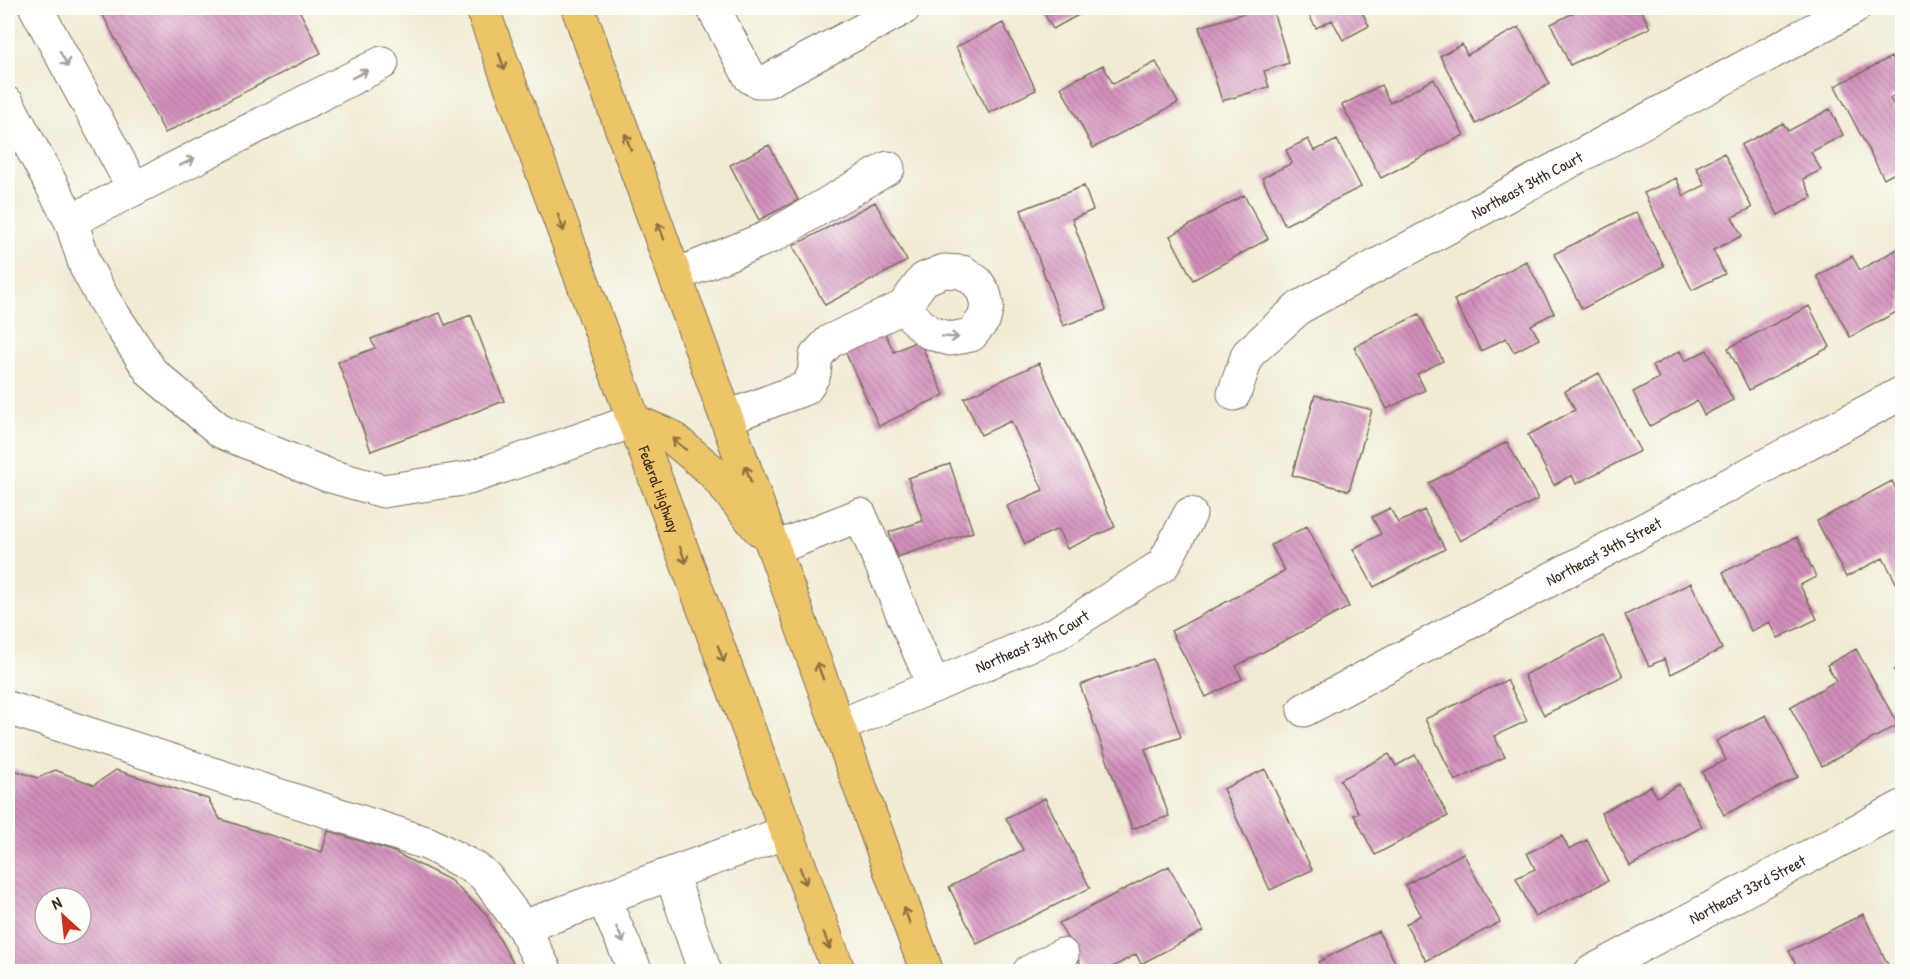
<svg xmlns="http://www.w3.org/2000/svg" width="1910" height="979" viewBox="0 0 1910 979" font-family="'Patrick Hand',sans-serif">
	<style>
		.building { fill: url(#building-back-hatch); fill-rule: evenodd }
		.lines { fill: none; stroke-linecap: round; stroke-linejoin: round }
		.minor-casing { stroke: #7a6e5d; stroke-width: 35 }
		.major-casing { stroke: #7a6e5d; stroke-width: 35 }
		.minor { stroke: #fff; stroke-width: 33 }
		.major { stroke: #edc569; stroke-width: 33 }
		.oneway { stroke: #a79f9a }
		.oneway2 { stroke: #8b7040 }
		.labels { text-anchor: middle; stroke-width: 4.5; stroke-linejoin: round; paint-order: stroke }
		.street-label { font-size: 16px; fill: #3b2a1e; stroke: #fdfcf7 }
	</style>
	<defs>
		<pattern id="building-back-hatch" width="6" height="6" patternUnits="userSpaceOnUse" patternTransform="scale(1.5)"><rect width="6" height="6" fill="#d18fbb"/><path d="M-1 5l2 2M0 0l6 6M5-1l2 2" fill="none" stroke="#ab7597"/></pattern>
	</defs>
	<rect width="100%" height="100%" fill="#fdfcf7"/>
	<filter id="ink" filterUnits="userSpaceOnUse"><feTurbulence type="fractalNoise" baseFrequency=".0167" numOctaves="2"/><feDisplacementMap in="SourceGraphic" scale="12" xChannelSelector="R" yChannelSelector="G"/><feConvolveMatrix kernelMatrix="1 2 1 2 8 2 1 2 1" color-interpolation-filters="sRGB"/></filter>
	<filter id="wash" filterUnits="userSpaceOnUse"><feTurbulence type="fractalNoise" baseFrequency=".008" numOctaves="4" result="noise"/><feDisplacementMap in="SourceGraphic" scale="24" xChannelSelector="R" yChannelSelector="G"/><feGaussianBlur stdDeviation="1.35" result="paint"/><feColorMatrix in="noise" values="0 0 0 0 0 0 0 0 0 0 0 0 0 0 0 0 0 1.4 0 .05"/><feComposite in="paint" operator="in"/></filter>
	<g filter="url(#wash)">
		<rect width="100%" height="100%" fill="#f0ebd3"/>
		<g id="blocks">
			<!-- building -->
			<path class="building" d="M99,8H298L321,53L165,133Z
				M1041,8H1091L1053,29Z
				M1261,8H1272L1289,63L1264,71L1269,87L1222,101L1199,27Z
				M1305,8H1370L1362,12L1369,26L1343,40L1332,20L1316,28Z
				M1576,8H1640L1650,28L1570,65L1551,24L1577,11Z
				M1003,23L1036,90L989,113L956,47Z
				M1519,27L1550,84L1476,124L1440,56L1462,44L1467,55Z
				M1891,57L1902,79V91L1890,98L1902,121V169L1884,179L1835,86Z
				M1156,62L1178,103L1093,148L1061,87L1103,65L1113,84Z
				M1434,79L1464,135L1381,178L1342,105L1381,85L1390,103Z
				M1830,109L1843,135L1811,152L1821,170L1803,179L1812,197L1778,215L1741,145L1783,123L1788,131Z
				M1308,139L1314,151L1337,140L1361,187L1285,225L1262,178L1292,163L1286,150Z
				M769,145L798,200L759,220L730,165Z
				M1724,153L1752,208L1732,217L1742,236L1713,250L1725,274L1692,290L1644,193L1676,178L1684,196L1705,185L1696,167Z
				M1084,186L1093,210L1072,219L1106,310L1063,326L1021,210Z
				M1244,195L1268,239L1193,280L1170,236Z
				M875,202L907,261L825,305L793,246Z
				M1636,212L1664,266L1582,309L1554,254Z
				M1899,248L1902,254V309L1850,337L1817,276L1852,256L1860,270Z
				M1526,261L1554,313L1531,325L1539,339L1514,352L1506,338L1481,351L1454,300Z
				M1809,306L1830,347L1749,390L1728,348Z
				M440,313L445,325L471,315L504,401L371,451L338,362L375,348L371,339Z
				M1419,314L1443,361L1417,374L1425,390L1387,409L1354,347Z
				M884,331L894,352L919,340L944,395L879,426L844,349Z
				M1707,350L1733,400L1704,415L1697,401L1650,426L1633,392L1659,378L1652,366L1680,351L1685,361Z
				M1039,363L1115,527L1067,549L1058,529L1025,544L1007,506L1043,490L1011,421L981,435L964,398Z
				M1599,373L1640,451L1576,484L1572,475L1554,485L1528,435L1575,410L1565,391Z
				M1315,395L1372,410L1349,491L1292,475Z
				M1507,442L1538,499L1460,541L1429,483Z
				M950,464L973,532L897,557L889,532L923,521L908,478Z
				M1892,481L1902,501V589L1900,590L1883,558L1846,577L1817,521Z
				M1390,508L1398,523L1424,510L1445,549L1374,587L1353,549L1381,534L1372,517Z
				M1307,526L1349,607L1236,666L1242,679L1206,697L1171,631L1285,571L1271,545Z
				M1797,537L1816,577L1800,585L1817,619L1778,638L1770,622L1751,631L1723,572Z
				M1691,583L1722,649L1671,674L1664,659L1649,666L1625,615Z
				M1603,636L1623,676L1544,715L1524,675Z
				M1856,649L1898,725L1822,766L1790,707L1836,681L1827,665Z
				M1153,659L1181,737L1145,749L1169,816L1132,829L1080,685Z
				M1902,666V688L1894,670Z
				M1507,680L1527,721L1494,736L1505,757L1455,781L1425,719Z
				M1766,715L1798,777L1724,815L1702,772L1726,760L1716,741Z
				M1389,754L1396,766L1415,755L1448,816L1375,855L1354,815L1359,813L1340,780Z
				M8,768L38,778L55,770L94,785L116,770L208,799L220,819L322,852L328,831L394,852L450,880L485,913L518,972H8ZM45,898H81V934H45Z
				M1265,769L1312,870L1270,890L1223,789Z
				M1679,784L1702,827L1630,866L1601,813L1651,786L1657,797Z
				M1045,798L1090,888L977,944L949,887L1023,850L1006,818Z
				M1562,836L1569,849L1587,840L1608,881L1535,917L1516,878L1535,869L1527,853Z
				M1463,853L1500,922L1426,961L1406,924L1421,915L1405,885Z
				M1169,866L1203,931L1141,964L1136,954L1104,972H1085L1059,923Z
				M1863,914L1890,969L1886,972H1800L1789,951Z
				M1378,931L1399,969L1393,972H1323L1318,962Z"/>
		</g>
	</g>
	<g filter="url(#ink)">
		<use href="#blocks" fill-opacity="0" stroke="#7a6e5d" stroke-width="1.5"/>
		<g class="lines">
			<defs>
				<g id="minor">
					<path d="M36,8L134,189"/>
					<path d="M713,8L750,77L757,81H767L904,8"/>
					<path d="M8,104L71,221L86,267L105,302L152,373L222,432L327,475L383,491L469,478L634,421"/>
					<path d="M71,221L382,63"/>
					<path d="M677,275L774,235L888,168"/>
					<path id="s1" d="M1234,394L1248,354L1300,307L1854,8"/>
					<path d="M728,417L806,388L814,374L816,356L830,341L903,307L924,279L944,271L963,272L977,282L984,293L987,306L984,319L971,335L950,339L928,332L903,307"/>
					<path d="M776,548L860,515L934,686"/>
					<path d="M8,708L429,844L476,869L485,876L523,927L546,972"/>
					<path id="s2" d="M1304,710L1902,393"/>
					<path id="s3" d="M840,726L1057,633L1163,565L1190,514"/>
					<path d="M671,874L705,972"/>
					<path d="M603,898L636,972"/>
					<path d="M523,927L787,832"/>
					<path d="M1029,972L1062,955"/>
					<path id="s4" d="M1591,972L1902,807"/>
				</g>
				<g id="major">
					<path id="s5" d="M482,8L634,421L839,972"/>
					<path d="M578,8L927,972"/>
					<path d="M634,421L670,436L712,471L759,529"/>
				</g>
			</defs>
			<!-- minor casing -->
			<use href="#minor" class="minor-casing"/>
			<!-- major casing -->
			<use href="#major" class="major-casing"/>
			<!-- minor -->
			<use href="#minor" class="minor"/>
			<!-- major -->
			<use href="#major" class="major"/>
		</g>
		<!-- one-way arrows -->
		<defs><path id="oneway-shaft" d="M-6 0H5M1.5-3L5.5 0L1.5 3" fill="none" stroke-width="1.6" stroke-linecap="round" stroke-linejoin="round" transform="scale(1.5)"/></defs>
		<g class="oneway">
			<use href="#oneway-shaft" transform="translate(64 59) rotate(61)"/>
			<use href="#oneway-shaft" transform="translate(360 74) rotate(-27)"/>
			<use href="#oneway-shaft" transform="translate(187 162) rotate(-27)"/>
			<use href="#oneway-shaft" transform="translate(950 337) rotate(4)"/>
			<use href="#oneway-shaft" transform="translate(620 935) rotate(66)"/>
		</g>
		<g class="oneway2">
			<use href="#oneway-shaft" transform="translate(502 62) rotate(70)"/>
			<use href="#oneway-shaft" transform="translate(628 142) rotate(-110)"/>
			<use href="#oneway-shaft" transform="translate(561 223) rotate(70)"/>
			<use href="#oneway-shaft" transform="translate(661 231) rotate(-110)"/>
			<use href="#oneway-shaft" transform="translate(679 444) rotate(-140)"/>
			<use href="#oneway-shaft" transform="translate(748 474) rotate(-110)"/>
			<use href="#oneway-shaft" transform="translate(683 555) rotate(70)"/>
			<use href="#oneway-shaft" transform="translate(721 654) rotate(70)"/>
			<use href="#oneway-shaft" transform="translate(820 671) rotate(-110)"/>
			<use href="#oneway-shaft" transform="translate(803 876) rotate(70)"/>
			<use href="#oneway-shaft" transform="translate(907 916) rotate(-110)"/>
			<use href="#oneway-shaft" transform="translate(827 941) rotate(70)"/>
		</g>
	</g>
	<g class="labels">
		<!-- street labels -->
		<g class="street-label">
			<text dy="6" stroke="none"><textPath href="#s1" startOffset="370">Northeast 34th Court</textPath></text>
			<text dy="6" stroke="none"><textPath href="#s5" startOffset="513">Federal Highway</textPath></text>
			<text dy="6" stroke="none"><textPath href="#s2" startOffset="339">Northeast 34th Street</textPath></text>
			<text dy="6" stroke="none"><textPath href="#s3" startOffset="210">Northeast 34th Court</textPath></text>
			<text dy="6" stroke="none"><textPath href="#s4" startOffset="177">Northeast 33rd Street</textPath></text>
		</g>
	</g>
	<!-- margin -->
	<rect width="1910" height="979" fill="none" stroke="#fdfcf7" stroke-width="30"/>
	<!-- north arrow -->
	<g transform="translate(63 916) rotate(333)"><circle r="28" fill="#fdfcf7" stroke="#afa8a0" stroke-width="1.5"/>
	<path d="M0-4.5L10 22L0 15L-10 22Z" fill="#c8321e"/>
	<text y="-9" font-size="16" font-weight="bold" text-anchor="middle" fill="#3b2a1e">N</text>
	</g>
</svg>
